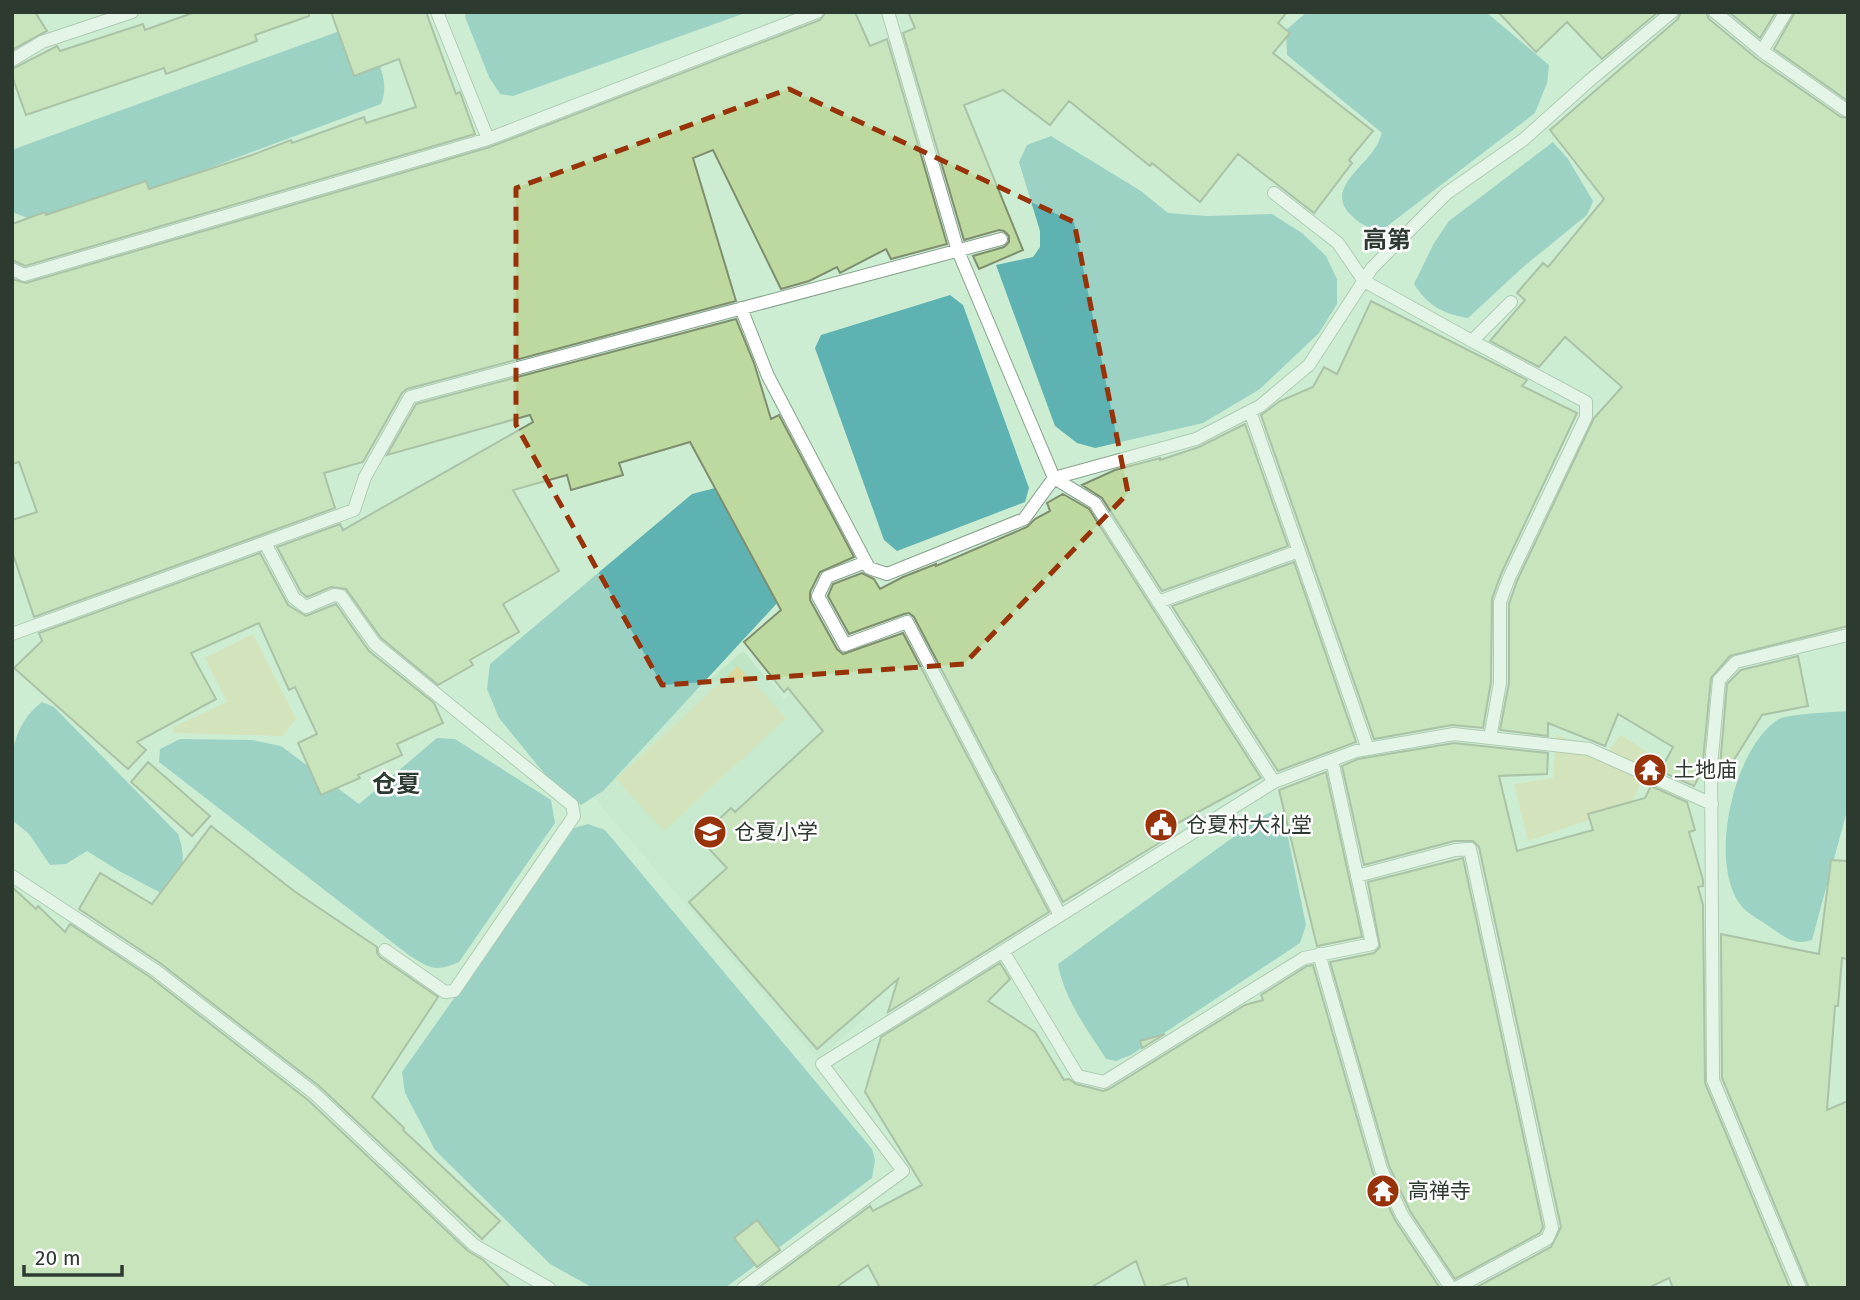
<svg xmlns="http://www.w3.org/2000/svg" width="1860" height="1300" viewBox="0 0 1860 1300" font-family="'Fira Sans','Noto Sans SC',sans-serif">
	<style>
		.built { fill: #bee5c5 }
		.green { fill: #dad89e }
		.water { fill: #5eb2b2 }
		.building { fill: #bed9a0; stroke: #7f8e6f; stroke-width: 2 }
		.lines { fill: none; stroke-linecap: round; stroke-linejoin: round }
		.service-casing { stroke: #86a48c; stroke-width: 14 }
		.service { stroke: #fff; stroke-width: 12 }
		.marked { fill: none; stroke: #983208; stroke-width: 5; stroke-dasharray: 14 9; stroke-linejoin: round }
		.labels { text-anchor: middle; stroke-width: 5; stroke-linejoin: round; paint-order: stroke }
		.poi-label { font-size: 21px; fill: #2d3a30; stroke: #fff; text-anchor: start }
		.quarter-label { font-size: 24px; font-weight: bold; fill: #2d3a30; stroke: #fff }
	</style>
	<rect width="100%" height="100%" fill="#cdedd3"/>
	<!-- built -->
	<path class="built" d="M743,651L784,699L815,673L886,756L745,877L865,1018L818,1059L585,787Z"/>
	<!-- green -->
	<path class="green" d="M253,634L296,719L283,736L174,733L173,727L227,702L205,658Z
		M738,666L786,718L664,831L616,779Z
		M1556,735L1608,751L1621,735L1652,755L1631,805L1528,841L1514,784L1553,778Z"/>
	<!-- water -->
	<path class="water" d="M466,12H748L513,96L500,94L489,77L465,17Z
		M1307,12H1486L1549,65L1547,83L1535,113L1386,227C1370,229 1363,227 1352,216C1324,191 1363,168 1375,148C1378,144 1380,138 1382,133L1287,55L1286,30Z
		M361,29C373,53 392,77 381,104L51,227L12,212V151L17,148L337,32Z
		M1051,136L1141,191L1168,213L1207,216L1272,214L1302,233L1326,256L1337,279V304L1319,333L1260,389L1203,423L1095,448L1077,443L1055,426L996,265L1033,257L1040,247V231L1019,162L1027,145Z
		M1553,142L1568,159L1593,201L1587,215L1522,268L1468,318C1443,314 1428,306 1414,284L1434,243L1449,221Z
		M950,295L963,305L1029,488L1025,502L897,551L884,540L815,348L821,335Z
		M715,488L778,579L780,600L603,791L581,805L556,788L499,718L487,689L490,664L692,494Z
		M42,702L54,707L178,834C188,864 182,871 163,894L119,871L87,851L66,864L50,865L29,834L12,820C12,776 3,732 42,702Z
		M1848,711V807L1812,940C1794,946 1785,937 1770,927C1762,921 1750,915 1743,908C1706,867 1733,747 1779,719C1788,714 1834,712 1848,711Z
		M437,738L455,739L551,800L555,823L459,962C435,972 432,969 410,956L159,762L160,749L180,739L252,740L281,746L359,804Z
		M1271,812L1284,818L1306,925L1300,943L1131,1055L1116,1061L1106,1059C1087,1029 1064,999 1058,964L1261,817Z
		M588,824L605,830L872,1149L875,1160L872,1178L725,1288H593L550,1264L435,1150L405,1093L402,1072L574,828Z"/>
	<!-- building -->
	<path class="building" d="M12,12H35L47,31L12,50Z
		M195,12H309V16L255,35L257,41L166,74L164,68L26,115L12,76V69L57,46L60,51L143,24L145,30Z
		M331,12H426L456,94L460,92L475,134L25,266L12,260V224L45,212L46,215L146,181L149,189L252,155L291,140L292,143L364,117L366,123L416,107L399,59L354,76Z
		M826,12H855L870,46L887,39L947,244L891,259L886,249L840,273L837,267L809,281L781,289L713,150L693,158L736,301L407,389L402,393L363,462L324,473L335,508L34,617L12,551V520L37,512L19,462L12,464V279L26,283L490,147L820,20Z
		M908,12H1287L1278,23L1290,33L1273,53L1373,131L1349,160L1352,163L1314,213L1238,154L1200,202L1152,163L1150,166L1069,101L1050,125L1003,90L964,105L1023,250L979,269L973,256L1004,247L1009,242V236L1004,231L999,230L964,240L903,33L915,28Z
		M1498,12H1658L1602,59L1567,22L1536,52Z
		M1681,12H1706L1709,19L1756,58L1841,117L1848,118V626L1730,656L1711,678L1702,771L1694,786L1660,771L1673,747L1618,714L1605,746L1548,723V736L1500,730L1509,683V604L1517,581L1594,418L1622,387L1565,337L1539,367L1490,341L1525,300L1517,293L1543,263L1548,267L1604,199L1550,130L1678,19Z
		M1729,12H1776L1760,38Z
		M1795,12H1848V101L1774,49Z
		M1371,301L1527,380L1522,386L1577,413L1501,574L1492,599L1491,682L1483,728L1452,725L1374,739L1261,415L1280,401L1313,387L1324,367L1337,374Z
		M736,319L754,363L771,419L779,415L854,557L820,572L810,592V600L837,649L843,654L903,633L1049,912L888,1012L898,979L817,1049L689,902L727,868L699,838L731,808L735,812L823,731L788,688L784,692L744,642L781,610L690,442L619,463L623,475L571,490L567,475L513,490L559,571L503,604L519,632L470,660L473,665L438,685L381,638L346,589L331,587L307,597L301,592L277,547L340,524L343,530L533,422L530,415L387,455L416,404Z
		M1245,424L1288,546L1162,591L1102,498L1082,485L1115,470L1160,458V460L1199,447Z
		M1063,494L1089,509L1261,778L1163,831L1167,838L1063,902L914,617L909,613L904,614L849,634L828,596L833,584L862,573L874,579L880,589L903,577L936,564V566L1027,527L1035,519L1050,511L1047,503Z
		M260,553L288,605L306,616L336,604L369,651L434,703L443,723L397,744L402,755L358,775L360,778L321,795L298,743L317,734L295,687L289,690L259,623L191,653L216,699L137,742L146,750L128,769L14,668L42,641L39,633Z
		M1294,562L1356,742L1278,771L1172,606Z
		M1798,656L1808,706L1762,715L1727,771L1720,766L1727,684L1741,670Z
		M1454,743L1548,753L1547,774L1499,776L1517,851L1593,830L1588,814L1645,798L1651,786L1687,802L1695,830L1689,832L1703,880V886L1698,887L1703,905L1705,1083L1790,1288H1673L1669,1278L1648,1288H1475L1551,1247L1561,1227L1479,847L1473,841H1454L1364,865L1342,766L1358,759Z
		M148,762L210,816L192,836L131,782Z
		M1326,772L1362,937L1317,946L1279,790Z
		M211,826L294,891L377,947V953L380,957L438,997L372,1097L404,1128L403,1130L500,1221L482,1239L319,1086L160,963L79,909L100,873L152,904Z
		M1463,858L1543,1227L1540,1233L1455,1279L1410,1211L1389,1166L1330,962L1374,953L1380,947L1368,882Z
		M1831,860L1848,861V959L1842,958L1838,1006H1835L1827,1110L1848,1101V1288H1809L1722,1078L1721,934L1819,954Z
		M12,887L36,909L38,906L65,932L70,924L150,977L308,1100L468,1251L483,1260L511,1288H12Z
		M1000,963L1010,979L988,1001L1035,1032L1064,1080L1069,1079L1076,1084L1103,1091L1109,1089L1245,1005L1263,1000L1261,995L1307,966L1313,965L1373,1173L1395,1220L1440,1288H1189L1186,1278L1156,1288H1146L1136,1261L1090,1288H880L868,1265L835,1288H758L870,1206L873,1211L922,1185L865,1092L881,1037Z
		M1165,1034L1142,1048L1140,1041Z
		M757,1220L780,1250L757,1267L734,1238Z"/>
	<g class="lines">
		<defs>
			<path id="service" d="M437,12L488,139
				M1715,12L1762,51L1786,12
				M1762,51L1846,110
				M12,60L42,42L132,12
				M1274,193L1338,243L1364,281L1472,341L1511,302
				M12,269L24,275L488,139L817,12
				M741,308L768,376L869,568L887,574L1024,519L1054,478L1196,439L1260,406L1309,365L1372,268L1447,193L1523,140L1589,81L1672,12
				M1472,341L1586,402V417L1509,578L1500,602V683L1490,738
				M1250,411L1368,749
				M265,543L294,598L306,607L334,595L341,596L375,644L572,805L574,816L454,991L445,992L385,950
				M866,562L827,577L818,596L845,645L907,622L1060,915
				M1158,602L1299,551
				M12,634L354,510L365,477L410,397L1001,239
				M1274,782L1356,751L1454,734L1589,749L1712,804
				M12,876L155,970L314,1093L474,1245L549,1288
				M1357,876L1455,850L1470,849L1552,1228L1547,1239L1456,1288
				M1003,951L1078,1076L1104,1082L1304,958L1372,944L1332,760
				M1319,954L1381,1169L1402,1215L1451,1288
				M743,1288L903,1171L822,1064L1274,782L1095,503L1054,478L958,251L888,12
				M1800,1288L1713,1080L1711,766L1719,680L1736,662L1848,635"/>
		</defs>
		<!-- service casing -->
		<use href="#service" class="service-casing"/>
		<!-- service -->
		<use href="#service" class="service"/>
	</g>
	<!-- marked area -->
	<path d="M0 0H1860V1300H0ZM789,89L1074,222L1128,493L964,664L662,685L516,425V188Z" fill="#cdedd3" fill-opacity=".55" fill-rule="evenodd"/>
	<path class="marked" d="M789,89L1074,222L1128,493L964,664L662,685L516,425V188Z"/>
	<!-- icons -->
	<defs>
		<symbol id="temple-disc" viewBox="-11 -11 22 22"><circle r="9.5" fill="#983208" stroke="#fff"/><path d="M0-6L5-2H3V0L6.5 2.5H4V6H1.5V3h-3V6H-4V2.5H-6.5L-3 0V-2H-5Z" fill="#fff"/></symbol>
		<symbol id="civic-disc" viewBox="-11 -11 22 22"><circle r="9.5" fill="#983208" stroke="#fff"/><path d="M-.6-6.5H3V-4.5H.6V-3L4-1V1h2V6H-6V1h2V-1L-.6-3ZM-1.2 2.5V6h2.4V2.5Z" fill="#fff"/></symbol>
		<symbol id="school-disc" viewBox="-11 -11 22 22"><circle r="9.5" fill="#983208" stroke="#fff"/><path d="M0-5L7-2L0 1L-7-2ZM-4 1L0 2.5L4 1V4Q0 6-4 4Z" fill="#fff"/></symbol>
	</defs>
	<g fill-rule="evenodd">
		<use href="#temple-disc" x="1631" y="751" width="38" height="38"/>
		<use href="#civic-disc" x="1142" y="806" width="38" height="38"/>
		<use href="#school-disc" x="691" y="813" width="38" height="38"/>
		<use href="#temple-disc" x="1364" y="1172" width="38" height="38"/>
	</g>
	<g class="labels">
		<!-- poi labels -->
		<g class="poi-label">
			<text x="1674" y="777">土地庙</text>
			<text x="1186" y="832">仓夏村大礼堂</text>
			<text x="734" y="839">仓夏小学</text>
			<text x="1408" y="1198">高禅寺</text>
		</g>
		<!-- quarter labels -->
		<g class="quarter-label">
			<text x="1387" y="248">高第</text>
			<text x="396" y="792">仓夏</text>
		</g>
	</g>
	<!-- border -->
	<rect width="1860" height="1300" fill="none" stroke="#2d3a30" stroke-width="28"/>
	<!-- scale -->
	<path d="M24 1265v10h98v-10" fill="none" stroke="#2d3a30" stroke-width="3.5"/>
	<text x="35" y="1265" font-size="21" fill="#2d3a30" stroke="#ffffff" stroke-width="5" paint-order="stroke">20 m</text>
</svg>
